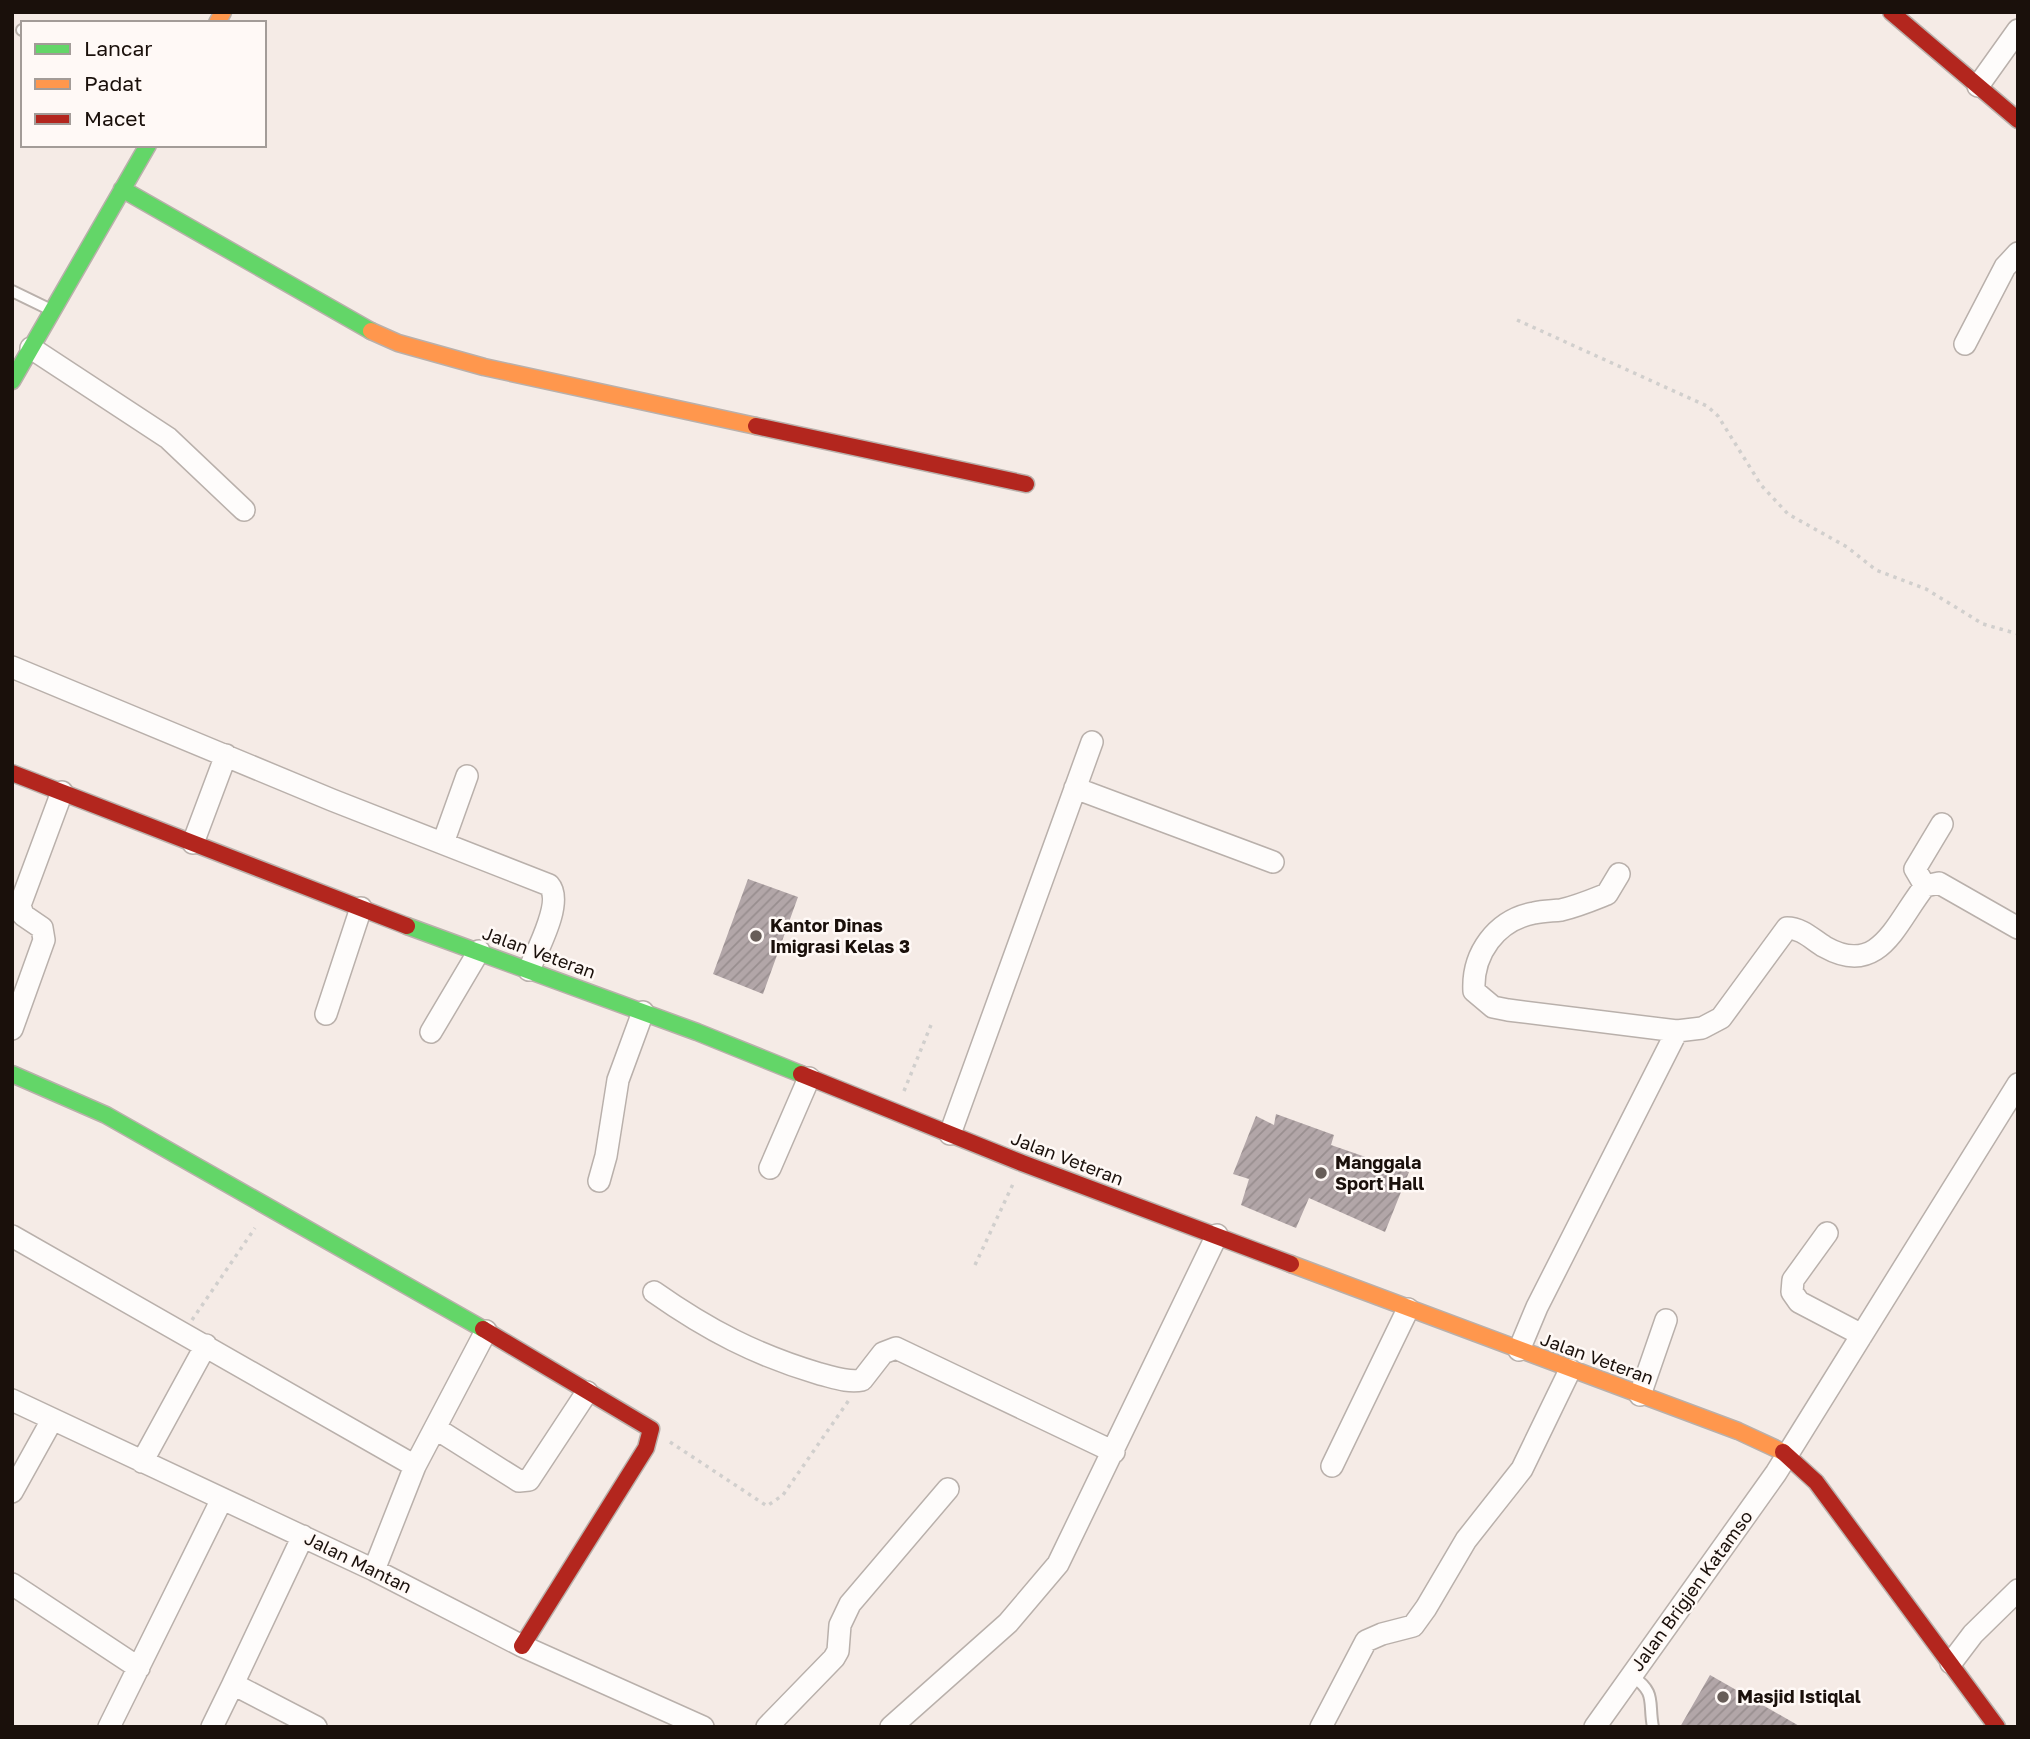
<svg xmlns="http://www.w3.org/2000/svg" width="2030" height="1739" viewBox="0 0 2030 1739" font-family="'Golos Text',sans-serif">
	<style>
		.building { fill: url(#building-hatch) }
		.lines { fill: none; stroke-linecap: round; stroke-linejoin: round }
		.lane-casing { stroke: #b9b0ab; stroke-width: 14 }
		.street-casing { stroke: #b9b0ab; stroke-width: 24 }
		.fast-casing { stroke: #b9b0ab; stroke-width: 19 }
		.slow-casing { stroke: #b9b0ab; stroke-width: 19 }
		.jam-casing { stroke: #b9b0ab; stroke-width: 19 }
		.path { stroke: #d1cfcd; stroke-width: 3.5; stroke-dasharray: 3.5 5; stroke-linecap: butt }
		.lane { stroke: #fefcfb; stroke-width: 10 }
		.street { stroke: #fefcfb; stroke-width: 21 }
		.fast { stroke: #63d668; stroke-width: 16 }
		.slow { stroke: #ff974d; stroke-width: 16 }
		.jam { stroke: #b3261e; stroke-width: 16 }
		.poi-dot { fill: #675d58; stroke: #fff9f6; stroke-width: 2.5 }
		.labels { text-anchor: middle; stroke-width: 5; stroke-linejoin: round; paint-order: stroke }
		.poi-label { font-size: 18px; font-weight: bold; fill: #1a100b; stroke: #fff9f6; text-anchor: start }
		.street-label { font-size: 18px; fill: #1a100b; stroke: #fff9f6 }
	</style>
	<defs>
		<pattern id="building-hatch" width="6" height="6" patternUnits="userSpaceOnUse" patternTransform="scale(1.75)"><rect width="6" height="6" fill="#b2a6a8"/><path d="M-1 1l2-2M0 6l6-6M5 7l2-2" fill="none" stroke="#988e8f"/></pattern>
	</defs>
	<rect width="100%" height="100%" fill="#f5ebe6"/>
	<!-- building -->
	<path class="building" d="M748,879L798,897L763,994L713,974Z
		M1276,1114L1334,1135L1331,1145L1409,1172L1385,1232L1309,1198L1296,1228L1241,1205L1249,1179L1233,1174L1256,1116L1274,1125Z
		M1710,1675L1801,1727H1680Z"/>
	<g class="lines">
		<defs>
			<path id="lane" d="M22,30H23
				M12,291L47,308
				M1632,1676C1657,1693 1648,1702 1653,1727"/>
			<path id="street" d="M1978,86L2018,30
				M1965,344L2005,267L2018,253
				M31,348L168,438L244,510
				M12,667L332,800L549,885C564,902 537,950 529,970
				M1075,788L1273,862
				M193,843L226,755
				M443,843L467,776
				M1619,874L1607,894C1592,900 1578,906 1561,910C1552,911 1543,911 1534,913C1496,920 1472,954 1474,991L1493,1007L1508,1010L1677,1031L1702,1028L1721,1018L1787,928C1802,928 1813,940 1825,947C1880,978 1896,922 1925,886L1939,883L2018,928
				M1925,886L1915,869L1942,824
				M326,1014L361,908
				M12,1029L44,940L42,928L23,915L20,905L62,792
				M431,1032L479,951
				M950,1134L1092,742
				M770,1168L809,1078
				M599,1181L606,1156L618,1080L643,1012
				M1827,1233L1793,1280L1792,1292L1799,1302L1862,1335
				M12,1236L415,1466L486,1331
				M654,1292C708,1330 756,1355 820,1374C833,1377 848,1383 862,1380L883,1353L896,1348L1114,1452
				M1519,1350L1537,1307L1677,1031
				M1640,1395L1666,1320
				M12,1400L374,1570L522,1646L703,1727
				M435,1428L519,1481L529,1480L587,1392
				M142,1462L206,1345
				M1332,1466L1408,1309
				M12,1492L52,1420
				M303,1536L233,1684L316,1727
				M374,1570L415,1466
				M12,1584L139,1668
				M1951,1663L1973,1634L2018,1590
				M109,1727L222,1499
				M212,1727L233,1684
				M767,1727L834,1658L838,1651L840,1625L850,1604L948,1489
				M891,1727L1008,1623L1058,1564L1217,1235
				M1321,1727L1366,1641L1382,1634L1413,1626L1426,1608L1466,1540L1522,1469L1570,1370
				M1595,1727L1776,1473L2018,1084"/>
			<path id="fast" d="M122,189L371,331
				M12,381L148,145
				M407,926L697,1032L801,1074
				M12,1074L106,1115L483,1329"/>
			<path id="slow" d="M217,23L223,12
				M371,331L398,343L484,367L756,426
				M1291,1264L1738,1431L1783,1452"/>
			<path id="jam" d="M1891,12L2018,120
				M756,426L1026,484
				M12,773L407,926
				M801,1074L1022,1163L1291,1264
				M483,1329L651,1429L646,1448L522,1646
				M1783,1452L1816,1482L1997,1727"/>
		</defs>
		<!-- lane casing -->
		<use href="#lane" class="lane-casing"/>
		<!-- street casing -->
		<use href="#street" class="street-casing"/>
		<!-- fast casing -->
		<use href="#fast" class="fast-casing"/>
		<!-- slow casing -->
		<use href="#slow" class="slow-casing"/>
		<!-- jam casing -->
		<use href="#jam" class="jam-casing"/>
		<!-- path -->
		<path class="path" d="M1517,320L1707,406L1718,416L1761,485L1788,514L1847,547L1876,570L1926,589L1983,624L2018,634
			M904,1091L931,1025
			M975,1265L1013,1184
			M192,1320L255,1228
			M670,1442L767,1506L783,1495L849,1400"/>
		<!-- lane -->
		<use href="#lane" class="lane"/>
		<!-- street -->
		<use href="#street" class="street"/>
		<!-- fast -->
		<use href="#fast" class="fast"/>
		<!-- slow -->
		<use href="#slow" class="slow"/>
		<!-- jam -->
		<use href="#jam" class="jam"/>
	</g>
	<!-- markers -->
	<g class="poi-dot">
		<circle cx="756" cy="936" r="7"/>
		<circle cx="1321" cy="1173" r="7"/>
		<circle cx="1723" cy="1697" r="7"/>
	</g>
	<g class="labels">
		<!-- poi labels -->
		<g class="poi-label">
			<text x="770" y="932">Kantor Dinas<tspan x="770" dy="21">Imigrasi Kelas 3</tspan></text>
			<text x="1335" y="1169">Manggala<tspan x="1335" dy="21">Sport Hall</tspan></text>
			<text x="1737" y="1703">Masjid Istiqlal</text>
		</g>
		<!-- street labels -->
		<g class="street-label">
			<text transform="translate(539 953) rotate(20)" y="6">Jalan Veteran</text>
			<text transform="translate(1067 1159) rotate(21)" y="6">Jalan Veteran</text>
			<text transform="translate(1597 1359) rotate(20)" y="6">Jalan Veteran</text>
			<text transform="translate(358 1563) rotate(26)" y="6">Jalan Mantan</text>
			<text transform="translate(1692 1591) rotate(-54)" y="6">Jalan Brigjen Katamso</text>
		</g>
	</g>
	<!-- border -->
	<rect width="2030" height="1739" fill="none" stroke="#1a100b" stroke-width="28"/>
	<!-- legend -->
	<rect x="21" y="21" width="245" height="126" fill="#fff9f6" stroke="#a39c98" stroke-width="2"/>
	<rect x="35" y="44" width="35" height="10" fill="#63d668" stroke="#a39c98" stroke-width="2"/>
	<text x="84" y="56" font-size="21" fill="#1a100b">Lancar</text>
	<rect x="35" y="79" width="35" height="10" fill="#ff974d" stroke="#a39c98" stroke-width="2"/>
	<text x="84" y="91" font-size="21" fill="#1a100b">Padat</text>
	<rect x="35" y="114" width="35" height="10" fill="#b3261e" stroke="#a39c98" stroke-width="2"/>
	<text x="84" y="126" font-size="21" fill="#1a100b">Macet</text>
</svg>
